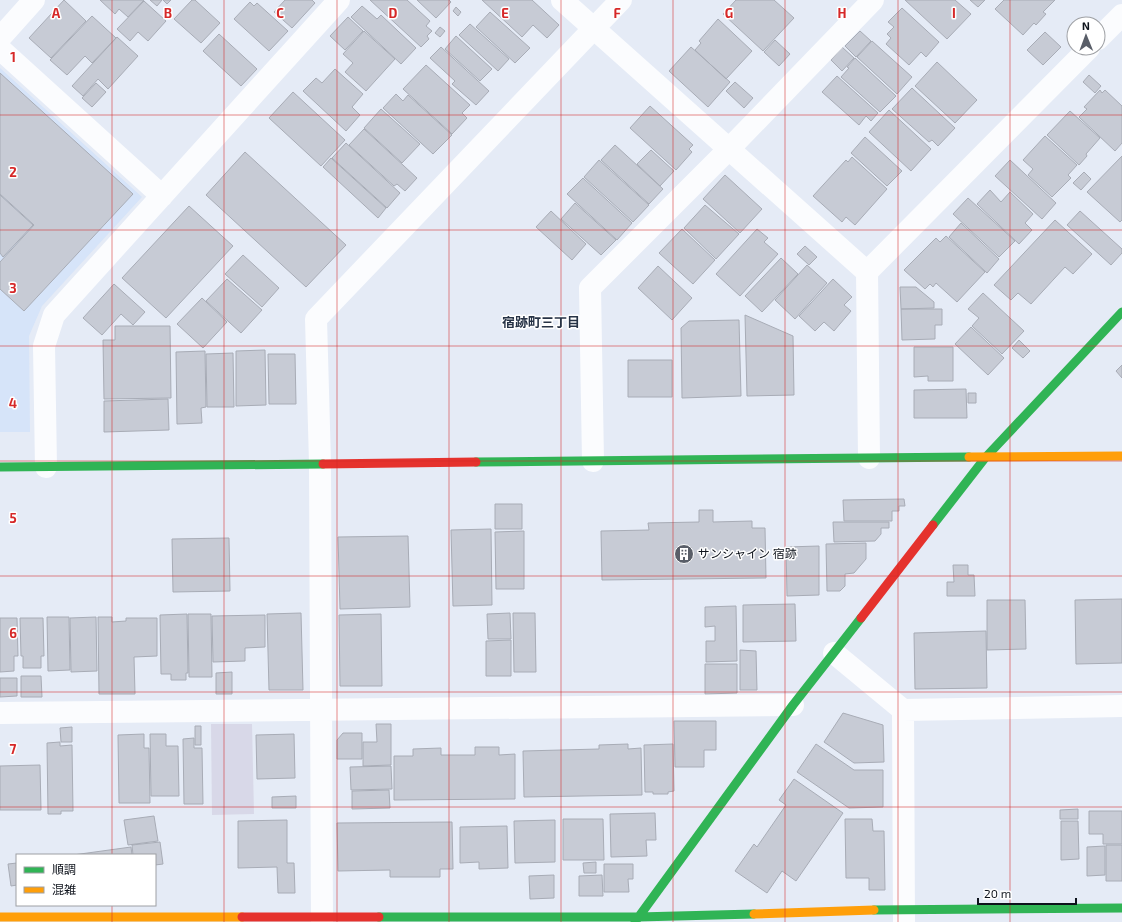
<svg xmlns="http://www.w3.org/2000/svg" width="1122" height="922" viewBox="0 0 1122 922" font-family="'Exo 2','Noto Sans JP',sans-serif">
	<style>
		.built { fill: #d6e4f9 }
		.green { fill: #d8d8e8 }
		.building { fill: #c7cbd5; stroke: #a8acb6 }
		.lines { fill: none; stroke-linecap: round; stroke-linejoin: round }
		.street { stroke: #fbfcfe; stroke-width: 22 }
		.fast { stroke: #30b455; stroke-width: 9 }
		.slow { stroke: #ff9f0a; stroke-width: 9 }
		.jam { stroke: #e5322d; stroke-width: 9 }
		.grid { fill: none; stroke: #d62828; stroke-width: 1; stroke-opacity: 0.55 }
		.labels { text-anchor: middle; stroke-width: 3; stroke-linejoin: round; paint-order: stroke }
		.poi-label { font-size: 12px; fill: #0d121b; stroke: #fff; text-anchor: start }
		.neighbourhood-label { font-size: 13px; font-weight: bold; fill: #273346; stroke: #fff }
		.grid-label { font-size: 13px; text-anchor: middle; font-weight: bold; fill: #d62828; stroke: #fff; stroke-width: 3; stroke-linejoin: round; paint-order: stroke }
	</style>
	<rect width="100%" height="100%" fill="#e5ebf6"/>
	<!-- built -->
	<path class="built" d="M0,68L142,197L42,306L29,336L30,432H0Z"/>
	<!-- green -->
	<path class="green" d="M211,724H252L254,814L212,815Z"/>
	<!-- building -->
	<path class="building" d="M64,0L86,21L51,58L29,38Z
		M100,0H144L128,17L119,9L115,14Z
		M150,0H162L157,6Z
		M163,0H171L167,4Z
		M192,0H195L220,23L201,43L174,19Z
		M285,0H312L315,3L292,28L274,12Z
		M370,0H407L430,21L426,26L432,31L427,36L429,39L421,47Z
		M417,0H449L451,2L436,18Z
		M482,0H532L559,25L547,38L533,25L522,37Z
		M736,0H774L794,18L763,51L723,14Z
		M905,0H955L971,14L947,39Z
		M970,0H985L978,7Z
		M1004,0H1055L1043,12L1046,14L1036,25L1034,23L1023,35L995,9Z
		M144,1L166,21L148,41L138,32L130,41L117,29Z
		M250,2L254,6L257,3L288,31L269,51L234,19Z
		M362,6L377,19L381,15L416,48L401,64L351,17Z
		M456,7L461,12L458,16L453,11Z
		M902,8L939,42L926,57L921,52L909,65L886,44L891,38L887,34L894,27L888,22Z
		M490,12L530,48L515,63L476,27Z
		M92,16L116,38L92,63L85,56L67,75L50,60Z
		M348,17L363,31L345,50L330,36Z
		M718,19L752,51L726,79L695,50L701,43L699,41Z
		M470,24L509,59L498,71L459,35Z
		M440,27L445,31L440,37L435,33Z
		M364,31L395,59L366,91L345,72L353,63L343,54Z
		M860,31L871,41L856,57L845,46Z
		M1045,32L1061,47L1043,65L1027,50Z
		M219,34L257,69L241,86L203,51Z
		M456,36L492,69L480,81L445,49Z
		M117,37L138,56L108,89L98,79L83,96L72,86Z
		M775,40L790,54L779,66L764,52Z
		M872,41L912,77L897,94L857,57Z
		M441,47L489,91L476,105L452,84L455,81L430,58Z
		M691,47L730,82L708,107L669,71Z
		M842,47L854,58L842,71L831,60Z
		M855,58L896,96L880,112L841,77L849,68L847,67Z
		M937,62L977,100L955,123L915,86Z
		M426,65L470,105L462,113L467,118L452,134L403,89Z
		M335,69L363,94L352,107L360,115L346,131L303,91L316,78L322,83Z
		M0,73L133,194L24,311L0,289V262L34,225L0,194Z
		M1089,75L1101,86L1095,93L1083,82Z
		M837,76L878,113L871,121L866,116L859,125L822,92Z
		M735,82L753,98L744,108L726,91Z
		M96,83L106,92L92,107L82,98Z
		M912,88L955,128L938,146L932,140L929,142L892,109Z
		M1100,90L1102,93L1105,90L1122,106V143L1115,151L1079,117L1087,109L1084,107Z
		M293,92L345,140L321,166L269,118Z
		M396,94L403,101L408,95L452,135L433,154L383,108Z
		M650,106L693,145L689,149L692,152L676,170L630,128Z
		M381,109L420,144L402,163L364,128Z
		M889,110L931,149L911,171L869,132Z
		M1070,111L1100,138L1086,154L1087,156L1079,165L1047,135Z
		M364,129L417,178L405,191L397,184L394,186L349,145Z
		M1045,136L1077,165L1068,175L1071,178L1052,197L1028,175L1033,169L1023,160Z
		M865,137L902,171L887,186L851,153Z
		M346,143L400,193L387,208L332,158Z
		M615,145L663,189L649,204L601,160Z
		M651,150L674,171L660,186L637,164Z
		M245,152L346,245L306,287L206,195Z
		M1122,156V220L1120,222L1087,192Z
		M852,157L887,189L855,225L846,217L842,222L813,196L846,160L848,162Z
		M331,158L386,208L378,218L323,167Z
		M599,160L649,205L633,222L584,177Z
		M1010,160L1056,203L1042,219L995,176Z
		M1084,172L1091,179L1081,190L1073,183Z
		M725,175L762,209L740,233L703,199Z
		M583,178L632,223L617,240L567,194Z
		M990,190L1001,202L1010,192L1033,214L1025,223L1032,230L1019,244L977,204Z
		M0,195L33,225L3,257L0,253Z
		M968,198L1015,241L999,257L953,214Z
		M575,203L616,240L601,255L561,219Z
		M705,205L739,234L716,259L684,228Z
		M189,206L233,246L166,318L122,278Z
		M551,211L586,244L572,260L536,227Z
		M1080,211L1122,249V253L1111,265L1067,225Z
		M1055,220L1092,254L1073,274L1065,267L1031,304L1018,293L1011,300L994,285Z
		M961,223L999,259L987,273L949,237Z
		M682,229L715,260L693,284L659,253Z
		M757,229L768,238L764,242L778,254L740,296L716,274Z
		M946,236L985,272L957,302L936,283L933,287L930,284L925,289L904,270L936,238L940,242Z
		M805,246L817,257L809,265L797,254Z
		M243,255L279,288L262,307L225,274Z
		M781,258L798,274L762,312L745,296Z
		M807,265L827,283L795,319L775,300Z
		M658,266L692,298L672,320L638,288Z
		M227,279L262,310L241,333L206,301Z
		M833,279L852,297L844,305L851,311L834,331L824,322L815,331L799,316Z
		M114,284L145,312L133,325L121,314L102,335L83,318Z
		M900,287H916L934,302V308L901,309Z
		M983,293L1024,331L1002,354L972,326L979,318L968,309Z
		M202,298L227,322L203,348L177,324Z
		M901,309H942V325H935V339L902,340Z
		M745,315L793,336L794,395L747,396Z
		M739,320L741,396L682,398L681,328L689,321Z
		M115,326H170L171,398L104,399L103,340H115Z
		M971,327L1004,358L988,375L955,344Z
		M1019,340L1030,351L1023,358L1012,348Z
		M914,347H953V381H928V376L914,377Z
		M265,350L266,405L236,406V351Z
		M205,351L206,407L201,408L202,423L177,424L176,352Z
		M233,353L234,407H207L206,354Z
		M268,354H295L296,404H269Z
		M628,360H672V397H628Z
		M1122,365V378L1116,371Z
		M966,389L967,418H914V390Z
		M968,393H976V403H968Z
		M168,399L169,430L104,432V401Z
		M904,499L905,506H899V511H892V521H844L843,500Z
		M495,504H522V529H495Z
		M699,510H713V522L752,521V528H765L766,578L602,580L601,531L649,530L648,523L699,522Z
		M833,522H889V528H881V534L875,541L834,542Z
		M491,529L492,605L453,606L451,530Z
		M524,531V589H496L495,532Z
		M408,536L410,607L340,609L338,537Z
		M229,538L230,591L173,592L172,539Z
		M866,543V559L854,573L845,574V586L840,591H827L826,544Z
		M819,546V595L787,596L786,547Z
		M953,565H968V575H974L975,596H947V582H954Z
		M1122,599V663L1076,664L1075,600Z
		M987,600H1025L1026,649L987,650Z
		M795,604L796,641L743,642V605Z
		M736,606L737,661L706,662V641H715V626L705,627V607Z
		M301,613L303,690H269L267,614Z
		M510,613L511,639H488L487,614Z
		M513,613H535L536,672H514Z
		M187,614L188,673H186V680H171V674H161L160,615Z
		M188,614H211L212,677H189Z
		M381,614L382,686H340L339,615Z
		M265,615V647L245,648V661L213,662L212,616Z
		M47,617H69L70,670L48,671Z
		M96,617L97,671L71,672L70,618Z
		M98,617H112V622L126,621V618H157V656L134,657L135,694H99Z
		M0,618H17L18,656H14V671L0,672Z
		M20,618H43L44,656H41V668H23V656H21Z
		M986,631L987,688L915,689L914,633Z
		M511,640V676H486V641Z
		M740,650L756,651L757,690H740Z
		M705,664H737V693L705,694Z
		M232,672V694H216V673Z
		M21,676H41L42,697H21Z
		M0,678H17V696L0,697Z
		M843,713L883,725L884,762L854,763L824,742Z
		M674,721H716V750H704V767H675Z
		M376,724H391V765L363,766V742H377Z
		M195,726H201V745H195Z
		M72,727V742H61L60,728Z
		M343,733H362V759H337V740Z
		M144,734V748H149L150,803H119L118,735Z
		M150,734H166V746H178L179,796H151Z
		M294,734L295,778L257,779L256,735Z
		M194,738V748H202L203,804H184L183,739Z
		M60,742V746L72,745L73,811H61V814H48L47,743Z
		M628,744V749L641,748L642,795L524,797L523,751L599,749V745Z
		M673,744L674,791L668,792V794H653V792H645L644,745Z
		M816,744L854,770H883V807L849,808L797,772Z
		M475,747H499V755L515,754V799L394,800V756H413V749L441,748V755H475Z
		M40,765L41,810H0V766Z
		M391,766L392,789L351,790L350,767Z
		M794,779L843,813L796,881L782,871L767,893L735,871L754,844L757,847L786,805L779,800Z
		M389,790L390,808L352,809V791Z
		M296,796V808H272V797Z
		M1078,809V819H1060V810Z
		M1089,811H1122V844H1103V834H1089Z
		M655,813L656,840H646L647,856L611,857L610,814Z
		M154,816L158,841L128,845L124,820Z
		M563,819H603L604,860H563Z
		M845,819H872L873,831H884L885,890H869V878H846Z
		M287,820V863H294L295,893H278L277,867L238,868V821Z
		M555,820V862L515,863L514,821Z
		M1061,821H1078L1079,859L1061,860Z
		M452,822L453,869H440V877H390V870L338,871L337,823Z
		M507,826L508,868L479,869V862L460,863V827Z
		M160,842L163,864L155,865V855H133L132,845Z
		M1106,845H1122V881H1106Z
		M1105,846V875L1087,876V847Z
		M131,847L132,855H73Z
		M596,862V873H584L583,863Z
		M17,863V885L11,886L8,864Z
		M604,864H633V879H628L629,892H604Z
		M554,875V898L530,899L529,876Z
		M602,875L603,896H579V876Z"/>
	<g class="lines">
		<!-- street -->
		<path class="street" d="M562,0L867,272L869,458
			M0,38L34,0
			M1098,39L1122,15
			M0,49L162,196
			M867,272L1089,48
			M593,461L590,288L729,149L873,0
			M46,467L44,346L54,315L339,0
			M834,653L903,710L1122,706
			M903,710L904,922
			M0,713L793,705
			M322,922L320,463L316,319L621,0"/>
		<!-- fast -->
		<path class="fast" d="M476,462L969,457
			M0,467L323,464
			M933,525L985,458L1122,312
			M874,910L1122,908
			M379,917H638L754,914
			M635,922L793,705L861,618"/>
		<!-- slow -->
		<path class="slow" d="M969,457L1122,456
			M754,914L874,910
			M0,917H242"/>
		<!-- jam -->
		<path class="jam" d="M323,464L476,462
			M861,618L933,525
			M242,917H379"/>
	</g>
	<!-- grid -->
	<path class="grid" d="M112,0V855M224,0V922M337,0V922M449,0V922M561,0V922M673,0V922M785,0V922M898,0V922M1010,0V922M0,115H1122M0,230H1122M0,346H1122M0,461H1122M0,576H1122M0,692H1122M0,807H1122M112,905V922"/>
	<!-- icons -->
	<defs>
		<symbol id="building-disc" viewBox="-11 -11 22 22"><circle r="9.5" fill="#595e68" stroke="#fff"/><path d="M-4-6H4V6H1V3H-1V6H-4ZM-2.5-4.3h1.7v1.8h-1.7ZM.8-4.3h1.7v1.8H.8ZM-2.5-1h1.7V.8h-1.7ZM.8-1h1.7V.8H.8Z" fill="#fff"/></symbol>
	</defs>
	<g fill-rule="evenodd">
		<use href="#building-disc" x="673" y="543" width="22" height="22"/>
	</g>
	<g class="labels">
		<!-- poi labels -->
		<g class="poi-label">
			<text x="698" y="558">サンシャイン 宿跡</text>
		</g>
		<!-- neighbourhood labels -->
		<g class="neighbourhood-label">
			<text x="541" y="327">宿跡町三丁目</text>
		</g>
	</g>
	<g class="grid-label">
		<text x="56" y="18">A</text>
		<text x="168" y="18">B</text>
		<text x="280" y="18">C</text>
		<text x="393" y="18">D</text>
		<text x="505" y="18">E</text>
		<text x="617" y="18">F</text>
		<text x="729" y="18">G</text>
		<text x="842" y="18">H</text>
		<text x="954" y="18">I</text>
		<text x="13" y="62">1</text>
		<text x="13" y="177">2</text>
		<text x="13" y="293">3</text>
		<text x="13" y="408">4</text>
		<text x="13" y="523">5</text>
		<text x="13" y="638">6</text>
		<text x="13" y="754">7</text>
	</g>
	<!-- legend -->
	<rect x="16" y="854" width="140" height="52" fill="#ffffff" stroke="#9ea0a4"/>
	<rect x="24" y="867" width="20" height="6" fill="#30b455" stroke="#9ea0a4"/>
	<text x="52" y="874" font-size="12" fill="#0d121b">順調</text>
	<rect x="24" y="887" width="20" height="6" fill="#ff9f0a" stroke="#9ea0a4"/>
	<text x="52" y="894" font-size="12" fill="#0d121b">混雑</text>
	<!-- north arrow -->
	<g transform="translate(1086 36) rotate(359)"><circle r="19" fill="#ffffff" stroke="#9ea0a4"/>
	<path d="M0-3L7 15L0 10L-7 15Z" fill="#595e68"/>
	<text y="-6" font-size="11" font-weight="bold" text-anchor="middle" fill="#0d121b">N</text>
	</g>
	<!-- scale -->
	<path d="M978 898v6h98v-6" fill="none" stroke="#0d121b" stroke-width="2"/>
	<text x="984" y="898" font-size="12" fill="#0d121b" stroke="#ffffff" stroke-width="3" paint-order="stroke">20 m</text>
</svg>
